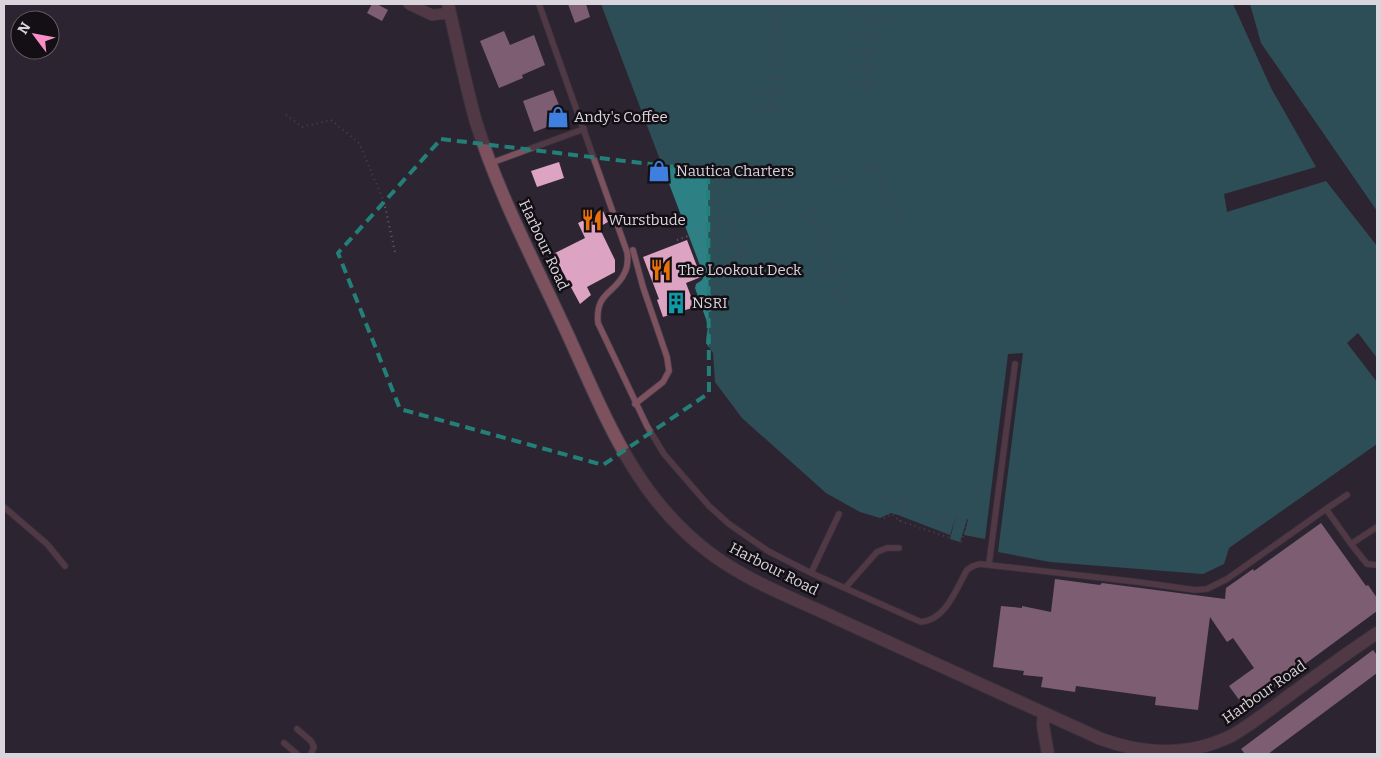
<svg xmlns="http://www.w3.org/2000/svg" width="1381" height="758" viewBox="0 0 1381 758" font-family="Bitter,serif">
<rect width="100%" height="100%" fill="#2d2532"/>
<path fill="#2d8083" d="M601,4H1233L1271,88L1316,167L1224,194L1227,212L1326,181L1377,246V358L1358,333L1347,343L1377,382V444L1229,548L1224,564L1203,574L1050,562L998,552L1023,353L1008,354L985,539L964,535L968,520L967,519L960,542L950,539L956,516L950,535L898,515L891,513L880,518L860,512L826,493L742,418L715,382L713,353L706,343L708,325L695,288L696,284L702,280L704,276Z
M1250,4H1377V211L1261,43Z"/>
<path fill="#dda3c2" d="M372,4H377L388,10L382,21L367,13Z
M568,4H586L590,17L575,23Z
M504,31L510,45L534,35L545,65L522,75L523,78L499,88L480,41Z
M553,90L565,120L534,132L523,101Z
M559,162L564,178L537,187L531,171Z
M603,211L608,222L599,227L615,260V272L587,287L591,295L580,304L553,254L585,238L578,223Z
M687,240L701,277L686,283L695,307L663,317L657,300L659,299L643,257Z
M1321,523L1366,586L1368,585L1377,598V611L1245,708L1229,686L1254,668L1233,638L1227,642L1210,617L1198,710L1155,705L1156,697L1076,686L1075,692L1041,687L1043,677L1023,675L1024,671L993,667L1001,606L1022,608V606L1051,612L1055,579L1100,585L1102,583L1225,599L1226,588L1253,569L1254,571Z
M1373,650L1377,655V673L1268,754H1245L1241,749Z"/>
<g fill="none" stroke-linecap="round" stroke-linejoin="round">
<g stroke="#49414d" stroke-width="7">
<path id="service" d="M539,4L627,252C628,259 628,266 625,272C616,294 595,291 598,323L647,426L664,454L709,506L729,524L768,551L811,573L921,622C946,620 956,589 967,570L973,566L980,564L1138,582L1195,590L1207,589L1227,579L1326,509L1351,544L1377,527
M491,163L584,129
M633,250L643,287L667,357L669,371L663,382L635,404
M4,507L47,544L65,566
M1326,509L1347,495
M1351,544L1367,564L1377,565
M989,564L1015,364
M811,573L839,514
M845,588L877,552L887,548H899
M297,729L311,741L314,747L311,754
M284,743L297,754"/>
</g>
<g stroke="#49414d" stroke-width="12">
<path id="minor" d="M409,4L432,15L450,13"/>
</g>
<g stroke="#49414d" stroke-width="14">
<path id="tertiary" d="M448,4C457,43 465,83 476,122C499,196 536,265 568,335C606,418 635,497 710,553C750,583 798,600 842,621C928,661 1015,699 1101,739C1145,755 1188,757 1231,736C1251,725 1269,710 1287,697C1317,675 1347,653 1377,633
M1044,713L1043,725L1048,754"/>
</g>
<path stroke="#69626d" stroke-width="2" stroke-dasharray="1 4" stroke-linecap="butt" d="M776,11L795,12
M848,15L891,18
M760,20L775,22
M775,23L794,25
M847,32L888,35
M774,37L793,39
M759,38L773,40
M845,49L887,51
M773,50L792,52
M757,56L772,57
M772,63L791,65
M844,66L887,68
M753,75L790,78
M843,82L884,85
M752,91L792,94
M866,91L871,4
M753,108L789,109
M286,115L302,127L331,120L359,143L384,202L395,252
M770,115L776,4
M878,166L900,224L885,230
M872,192L885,185
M804,194L845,309
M877,210L892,204
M796,218L825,207
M728,221L740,256
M803,237L835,225
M677,240L889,163
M721,245L750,234
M810,257L839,246
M726,261L755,250
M818,277L847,266
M823,295L853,284
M831,315L860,303
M866,473L864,490L905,506
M883,498L887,481
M903,505L907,488
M925,513L928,495
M884,518L892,514L900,521L950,538L957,516
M900,521L905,506L945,520L948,501
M961,542L968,520"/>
<use href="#service" stroke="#7d515e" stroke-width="5.5"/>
<use href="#minor" stroke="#7d515e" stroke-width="11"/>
<use href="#tertiary" stroke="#7d515e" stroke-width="12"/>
</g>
<path d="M0 0H1381V758H0ZM441,139L708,171L709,393L603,465L400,409L338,253Z" fill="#2d2532" fill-opacity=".55" fill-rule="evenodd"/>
<path fill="none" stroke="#238079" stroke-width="4" stroke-dasharray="10 6" stroke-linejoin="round" d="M441,139L708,171L709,393L603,465L400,409L338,253Z"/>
<defs>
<g id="shop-bare" transform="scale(1.725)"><path d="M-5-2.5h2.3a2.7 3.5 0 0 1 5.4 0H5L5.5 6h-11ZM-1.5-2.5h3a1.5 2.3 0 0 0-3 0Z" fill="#3f7fe0" stroke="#130f15" stroke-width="2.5" paint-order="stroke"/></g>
<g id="restaurant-bare" transform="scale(1.725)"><path d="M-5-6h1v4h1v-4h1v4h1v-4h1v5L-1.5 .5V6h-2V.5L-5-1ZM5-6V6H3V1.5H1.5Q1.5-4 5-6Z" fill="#e8710a" stroke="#130f15" stroke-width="2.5" paint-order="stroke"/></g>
<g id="building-bare" transform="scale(1.725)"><path d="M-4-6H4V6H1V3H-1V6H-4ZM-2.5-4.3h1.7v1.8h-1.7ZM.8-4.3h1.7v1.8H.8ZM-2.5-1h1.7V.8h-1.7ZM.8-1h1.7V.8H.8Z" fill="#0f9aa8" stroke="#130f15" stroke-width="2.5" paint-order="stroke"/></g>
</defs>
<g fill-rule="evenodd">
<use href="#shop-bare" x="558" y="117"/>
<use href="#shop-bare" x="659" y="171"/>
<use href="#restaurant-bare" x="592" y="220"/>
<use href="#restaurant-bare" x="661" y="270"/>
<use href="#building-bare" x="676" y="303"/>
</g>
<g text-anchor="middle" stroke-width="5" stroke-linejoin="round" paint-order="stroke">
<g font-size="15" fill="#dad5dd" stroke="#130f15" text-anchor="start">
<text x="574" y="122">Andy's Coffee</text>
<text x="676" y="176">Nautica Charters</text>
<text x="608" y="225">Wurstbude</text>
<text x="678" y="275">The Lookout Deck</text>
<text x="692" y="308">NSRI</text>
</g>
<g font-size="15" fill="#dad5dd" stroke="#130f15">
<text transform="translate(544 245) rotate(65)" y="5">Harbour Road</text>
<text transform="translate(774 569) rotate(27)" y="5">Harbour Road</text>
<text transform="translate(1264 692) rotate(-35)" y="5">Harbour Road</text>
</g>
</g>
<rect width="1381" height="758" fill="none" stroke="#dad5dd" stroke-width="10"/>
<g transform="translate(35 35) rotate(302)"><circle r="24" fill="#130f15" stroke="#635e65"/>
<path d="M0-4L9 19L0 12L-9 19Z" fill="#f98fc9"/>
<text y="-8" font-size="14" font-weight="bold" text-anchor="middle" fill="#dad5dd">N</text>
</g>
</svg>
